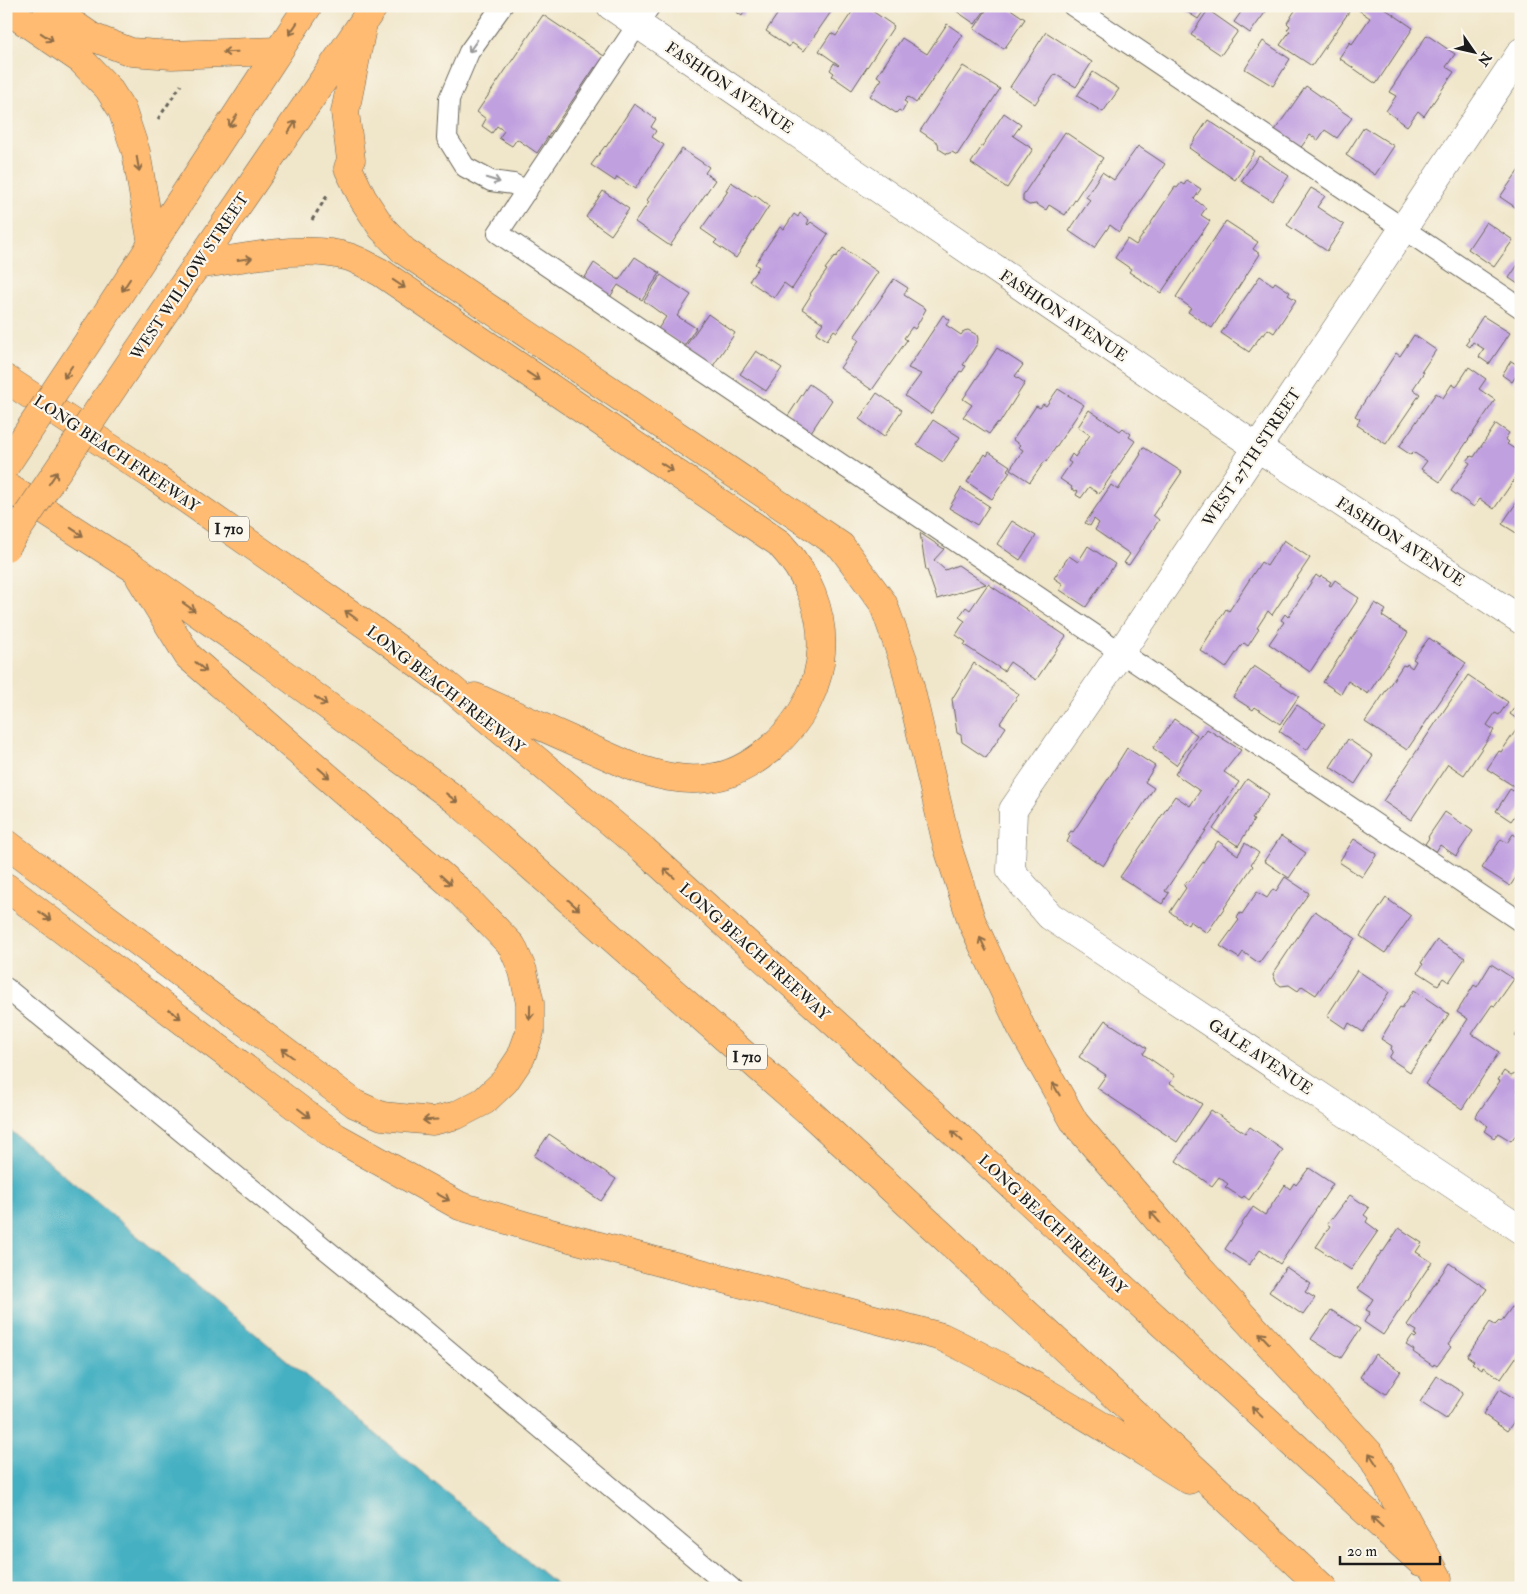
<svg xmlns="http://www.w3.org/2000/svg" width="1527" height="1594" viewBox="0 0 1527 1594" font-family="'IM FELL Double Pica',serif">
<rect width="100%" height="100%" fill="#fbf7ec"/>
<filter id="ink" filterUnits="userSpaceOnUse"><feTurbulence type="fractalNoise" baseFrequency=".02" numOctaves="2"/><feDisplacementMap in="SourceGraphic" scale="10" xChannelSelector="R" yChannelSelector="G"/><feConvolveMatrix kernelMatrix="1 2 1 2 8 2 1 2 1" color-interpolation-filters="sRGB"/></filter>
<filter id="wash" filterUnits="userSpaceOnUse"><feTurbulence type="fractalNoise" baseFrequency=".0096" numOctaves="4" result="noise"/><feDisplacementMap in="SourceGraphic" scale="20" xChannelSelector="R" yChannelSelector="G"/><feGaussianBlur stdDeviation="1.12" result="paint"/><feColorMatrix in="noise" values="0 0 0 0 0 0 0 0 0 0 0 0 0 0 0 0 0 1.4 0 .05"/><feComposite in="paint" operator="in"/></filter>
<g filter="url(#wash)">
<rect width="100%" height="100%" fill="#f0e6ca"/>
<path fill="#44b0c2" stroke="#30666f" d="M6,1127L561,1588H6Z"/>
<g id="blocks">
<path fill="#c1a0e0" d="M728,6H748L742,16Z
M783,6H835L804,51L792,43L789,47L766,31Z
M856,6H865L894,26L852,90L832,76L834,73L830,70L834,63L838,66L839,65L819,51L831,33L836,36Z
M949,6H988L975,24Z
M989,6H1006L1025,19L1004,49L974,29Z
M1178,6H1207L1198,19Z
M1240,6H1270L1250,33L1234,22L1244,8Z
M1298,6H1353L1312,66L1280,45L1290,31L1287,30L1290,26L1287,23Z
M1358,6H1381L1413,28L1376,84L1339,58L1350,42L1352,44L1370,18L1357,9Z
M1208,10L1238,31L1221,55L1191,35Z
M543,15L604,56L596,68L595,67L537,153L517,139L512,146L499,138L504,131L497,126L492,133L482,126L486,119L477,112Z
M947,24L963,35L916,103L908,97L904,101L907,103L902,112L899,110L896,113L870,96L882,79L877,76L902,38L927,54Z
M1046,32L1092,62L1076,87L1055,74L1035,104L1010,87Z
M1427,35L1455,54L1446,67L1454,72L1424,116L1418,111L1407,126L1386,111L1396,96L1389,92Z
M1263,41L1290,59L1273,86L1245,69Z
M963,66L1000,89L957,155L952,152L947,154L939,149L938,143L920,131Z
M1093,72L1119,89L1103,112L1077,96Z
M1306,86L1352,118L1337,138L1325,130L1318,140L1310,135L1299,150L1273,133Z
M634,104L656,119L651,127L656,131L652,137L664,145L635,189L617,177L615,181L591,165L605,146L606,147Z
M1004,113L1021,125L1013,136L1033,149L1007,188L971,163Z
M1208,120L1255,151L1235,180L1189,148Z
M1364,127L1394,146L1375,175L1346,155Z
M1065,132L1103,158L1065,215L1049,205L1046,210L1036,204L1029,205L1023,201V195Z
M1138,146L1165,164L1119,232L1110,225L1094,248L1069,231L1090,200L1086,197L1102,172L1114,180Z
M682,149L709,167L705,173L715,180L670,246L635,222L649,202L647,200Z
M1259,156L1289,176L1272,201L1241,181Z
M1521,167V211L1500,197Z
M1187,180L1201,189L1194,199L1206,208L1201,215L1210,221L1161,293L1129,272L1131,269L1115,258L1127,239L1136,245L1175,187L1177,188L1181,183L1184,185Z
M731,182L754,197L755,195L769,206L736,258L714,243L717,240L701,229L728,191L726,190Z
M1311,188L1325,196L1317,207L1344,225L1327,251L1287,225Z
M603,191L629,209L611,235L586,217Z
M800,213L809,220L807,224L808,225L811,222L828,234L792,289L784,283L774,298L749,281L759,267L755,264L780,227L784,229L794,214L798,217Z
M1226,221L1258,242L1253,249L1260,254L1212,328L1188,312L1191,308L1176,297Z
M1486,222L1513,240L1494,267L1468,249Z
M843,248L878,272L837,332L834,330L827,340L816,333L823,323L802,309L811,295L810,294L827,270L825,269L835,256L836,257Z
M635,257L660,273L642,300L618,285L610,297L584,279L594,263L619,280Z
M1521,260V286L1509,278Z
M661,275L691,295L677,316L696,328L684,346L658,329L666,317L644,301Z
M1260,276L1273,285L1275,282L1290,292L1288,295L1296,300L1274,333L1268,329L1264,335L1262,334L1249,352L1221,333Z
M894,279L908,288L904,295L926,309L915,329L912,327L904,338L907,340L872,390L840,368L859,340L854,337Z
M708,314L735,333L713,366L685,347Z
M943,315L950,320L946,325L961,335L964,331L968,330L977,335L978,339L977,344L963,365L966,366L962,372L960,371L931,414L905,396L921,374L908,368Z
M1483,316L1510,333L1489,364L1479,357L1484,349L1473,342L1470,347L1466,344L1469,340L1468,339Z
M1414,335L1436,350L1422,371L1424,372L1413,389L1420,394L1386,444L1357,425L1360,419L1355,416L1396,353L1400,356Z
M997,348L1023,365L1015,376L1025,383L999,424L997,423L989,434L963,417L972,405L963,399Z
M756,351L782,368L766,391L740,374Z
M1511,361L1521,367V386L1516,383L1519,378L1516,376L1512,382L1502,375Z
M1469,367L1486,379L1479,389L1495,400L1440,482L1421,469L1427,461L1413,452L1411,455L1399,447L1436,393L1443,398L1452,384L1456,387Z
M809,384L832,400L811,432L788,416Z
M1058,389L1084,405L1046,462L1045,461L1030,482L1010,469L1023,450L1018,447L1020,445L1013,440L1036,406L1040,408L1043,404L1046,406Z
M877,393L902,410L884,437L859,419Z
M1089,410L1120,431L1123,428L1131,434L1129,437L1135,441L1099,494L1089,487L1081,498L1076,495L1078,491L1077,490L1075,491L1071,489L1072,487L1060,479L1071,463L1068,461L1072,454L1075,457L1090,435L1078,427Z
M933,420L960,437L943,462L917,445Z
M1496,424L1509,433L1505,439L1509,442L1507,444L1521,453V470L1494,509L1480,499L1474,507L1451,491L1470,463L1467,461L1471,456L1474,457Z
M1143,447L1182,472L1153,515L1159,520L1129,565L1124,563L1130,554L1095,530L1099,523L1094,519L1090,526L1085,523L1111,485L1118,490L1141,454L1140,453Z
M989,452L1010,466L1007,470L1010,472L992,499L967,482L985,454L987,456Z
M961,488L989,506L977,525L949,508Z
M1521,496V536L1502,524Z
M1012,521L1036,536L1020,560L997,544Z
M920,533L944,549L934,560L945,570L958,565L986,584L937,599L927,570H926Z
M1284,540L1310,558L1272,615L1268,611L1257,628L1259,629L1248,646L1244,643L1240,647L1226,668L1200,650L1226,609L1229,611L1261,562L1267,566Z
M1088,546L1115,564L1086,607L1060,590L1063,584L1054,578L1069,556L1078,562Z
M1316,575L1320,578L1321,576L1331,582L1329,585L1331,586L1335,580L1342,585L1341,586L1359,598L1310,672L1269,644L1284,622L1281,620L1285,614L1288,617Z
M988,584L1066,636L1036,680L1010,662L1004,671L964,645L966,642L956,635L965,621L959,617L966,607L970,610Z
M1375,603L1386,610L1382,616L1408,633L1368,694L1348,681L1341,694L1323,682Z
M1429,638L1466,663L1407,750L1365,722L1403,665L1406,666L1407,664L1412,668L1416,661L1413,659Z
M974,663L1019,694L1000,723L1006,727L986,758L962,742L961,735L957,733L952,699Z
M1254,666L1299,696L1280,724L1255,707L1253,710L1233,697Z
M1468,675L1508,702L1499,715L1495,713L1487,725L1494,730L1464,775L1448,764L1411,820L1383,801Z
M1519,701L1521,702V722L1510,714Z
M1297,705L1325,724L1307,750L1279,731Z
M1174,719L1197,735L1176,765L1153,748Z
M1521,723V807L1511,821L1496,811L1510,789L1513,791L1515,787L1487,769L1499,751L1501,752Z
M1207,729L1241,750L1224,772L1239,782L1165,891L1169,893L1162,904L1120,877L1175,796L1190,806L1200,791L1175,774L1201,735L1202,736Z
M1348,739L1373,756L1355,784L1330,767Z
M1127,748L1155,766L1145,782L1154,788L1103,866L1067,842L1070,836L1068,835L1071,831L1073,832L1118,764H1117Z
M1247,779L1269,794L1252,819L1254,820L1238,846L1213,829Z
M1445,812L1473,831L1456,856L1440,845L1436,852L1425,844L1429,838L1428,837Z
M1513,834L1521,839V870L1510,886L1482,868L1501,839L1507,843Z
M1281,836L1306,853L1289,878L1264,861Z
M1354,839L1377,854L1362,877L1339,862Z
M1218,841L1238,855L1245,843L1259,853L1251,864L1253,866L1207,933L1190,921L1188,925L1170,912L1186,888L1184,886L1187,881L1189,882Z
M1285,877L1309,893L1259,963L1243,952L1239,958L1220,946L1239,920L1237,918L1240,913L1242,914L1257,892L1267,898L1273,889L1276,891Z
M1386,898L1411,916L1385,953L1360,936Z
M1315,911L1355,938L1316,995L1302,986L1298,991L1289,985L1281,986L1276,982L1273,974Z
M1437,940L1465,958L1449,982L1443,978L1438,985L1418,972L1423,964L1421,963Z
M1491,964L1514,979L1495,1006L1492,1005L1472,1034L1499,1052L1462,1109L1425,1084L1468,1019L1457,1012L1474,985L1477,987Z
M1357,970L1389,992L1363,1032L1349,1023L1346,1029L1327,1016Z
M1414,990L1449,1014L1410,1072L1389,1058L1393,1051L1391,1049L1392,1046L1381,1039L1400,1007L1402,1008Z
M1105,1020L1147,1048L1143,1054L1175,1076L1170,1083L1202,1104L1177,1142L1097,1088L1106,1075L1079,1057Z
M1521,1027V1040L1515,1036Z
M1504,1071L1511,1076L1515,1074L1521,1079V1084L1517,1090L1521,1093V1128L1511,1141L1498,1133L1494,1138L1484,1131L1488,1126L1475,1117L1500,1081L1498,1080Z
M1211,1110L1245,1133L1250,1127L1283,1150L1249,1200L1244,1196L1242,1198L1225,1187L1228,1184L1219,1177L1212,1186L1176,1161Z
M549,1134L616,1179L601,1201L534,1156Z
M1309,1168L1333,1184L1280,1264L1260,1250L1249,1265L1225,1249L1253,1207L1265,1215L1285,1185L1290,1189L1294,1183L1296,1185Z
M1350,1195L1369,1208L1364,1215L1368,1218L1366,1222L1378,1231L1351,1270L1316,1247L1330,1226L1327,1224L1332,1217L1333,1218Z
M1399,1228L1422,1243L1416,1252L1432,1262L1383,1335L1364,1322L1370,1312L1366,1310L1373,1299L1358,1289L1377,1258L1382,1251L1383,1252Z
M1449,1263L1487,1289L1448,1345L1451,1347L1437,1366L1434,1364L1433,1366L1413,1352L1414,1350L1406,1345L1412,1336L1415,1338L1417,1336L1415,1335L1417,1331L1407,1325Z
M1286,1267L1311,1284L1305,1292L1315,1298L1303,1315L1269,1292Z
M1514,1304L1521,1309V1350L1501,1379L1483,1367L1482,1370L1472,1363L1474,1361L1467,1356L1490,1322L1495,1325L1499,1321L1501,1322Z
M1331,1310L1360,1329L1341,1358L1311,1339Z
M1375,1354L1401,1371L1386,1394L1360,1377Z
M1437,1376L1463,1393L1446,1419L1420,1402Z
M1500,1389L1521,1403V1412L1507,1431L1483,1414Z"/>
</g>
</g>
<g filter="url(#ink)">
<use href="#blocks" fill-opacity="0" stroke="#666359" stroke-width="1"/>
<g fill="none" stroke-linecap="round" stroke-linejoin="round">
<g stroke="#666359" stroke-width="22">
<path id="service" d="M502,6L469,52L449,99L447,138L465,167L491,181L513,184L527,191
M650,6L498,233L1521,922
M1073,6L1521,308
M6,988L411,1319L731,1588"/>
</g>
<g stroke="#666359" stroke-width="29">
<path id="minor" d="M611,6L1258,448L1521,620
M1521,52L1121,652L1013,810L1011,871L1050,916L1521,1230"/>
</g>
<g stroke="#666359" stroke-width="29">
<path id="primary" d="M95,331L308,6
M134,357L374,6"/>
</g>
<g stroke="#666359" stroke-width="29">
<path id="motorway" d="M47,6L92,37L131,52L172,55L278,51
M6,9L81,60L108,88L122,110L136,152L152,244
M363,23L345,112L351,160L348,168L363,199L382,228L404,251L841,546L883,603L905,665L947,845L972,922L1021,1027L1075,1123L1200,1269L1371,1455L1438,1578
M196,265C242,259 304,243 349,257C359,260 370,267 380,272L779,543C838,606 836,692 770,749C753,763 731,776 709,778C682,782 656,775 630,766L475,697
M6,379L156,478L369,627L447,685L644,850L859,1045L1421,1562
M6,486L135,569L272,665L456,800L808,1111L1323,1588
M6,843L355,1104L382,1116L433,1121L457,1115L484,1101L505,1081L521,1057L530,1032V1003L523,971L512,946L459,891L188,656L140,578
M6,887L336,1137L460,1206L547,1232L942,1337C1028,1378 1108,1430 1189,1480"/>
</g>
<path stroke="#666359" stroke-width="3" stroke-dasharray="4 4" stroke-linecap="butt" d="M158,119L181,85
M312,220L327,196"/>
<use href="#service" stroke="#fff" stroke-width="20"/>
<use href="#minor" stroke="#fff" stroke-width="28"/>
<use href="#primary" stroke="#ffbb71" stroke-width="28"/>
<use href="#motorway" stroke="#ffbb71" stroke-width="28"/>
<g stroke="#666359" stroke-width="29" stroke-linecap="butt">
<path id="primary-bridge" d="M6,465L95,331
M6,547L134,357"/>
</g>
<use href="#primary-bridge" stroke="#ffbb71" stroke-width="28"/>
</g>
<defs><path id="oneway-shaft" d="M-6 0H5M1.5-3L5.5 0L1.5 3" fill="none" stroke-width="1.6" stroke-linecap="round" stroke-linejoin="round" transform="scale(1.25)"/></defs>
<g stroke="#8e6c46">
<use href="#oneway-shaft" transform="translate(293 29) rotate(124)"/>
<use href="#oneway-shaft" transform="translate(47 37) rotate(34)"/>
<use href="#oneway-shaft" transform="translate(230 52) rotate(178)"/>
<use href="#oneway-shaft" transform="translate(233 121) rotate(123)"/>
<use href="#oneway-shaft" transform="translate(292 127) rotate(-56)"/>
<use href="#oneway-shaft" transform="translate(138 164) rotate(80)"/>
<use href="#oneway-shaft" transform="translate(245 259) rotate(-8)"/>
<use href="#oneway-shaft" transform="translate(399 284) rotate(34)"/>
<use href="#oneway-shaft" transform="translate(126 285) rotate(123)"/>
<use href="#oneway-shaft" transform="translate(68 372) rotate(124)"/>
<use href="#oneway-shaft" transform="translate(533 376) rotate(34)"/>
<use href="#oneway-shaft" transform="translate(667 467) rotate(34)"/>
<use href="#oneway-shaft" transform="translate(53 478) rotate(-56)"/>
<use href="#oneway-shaft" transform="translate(77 532) rotate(33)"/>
<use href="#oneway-shaft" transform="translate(189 607) rotate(35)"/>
<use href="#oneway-shaft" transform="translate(351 615) rotate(-145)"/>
<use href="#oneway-shaft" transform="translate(201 667) rotate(41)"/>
<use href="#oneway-shaft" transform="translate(321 701) rotate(36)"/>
<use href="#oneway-shaft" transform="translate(324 773) rotate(41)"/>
<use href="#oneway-shaft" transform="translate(452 798) rotate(38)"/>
<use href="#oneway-shaft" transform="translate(669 873) rotate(-138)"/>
<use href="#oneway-shaft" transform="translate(446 880) rotate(42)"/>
<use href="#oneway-shaft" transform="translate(574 905) rotate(42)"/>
<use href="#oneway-shaft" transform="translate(45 916) rotate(37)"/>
<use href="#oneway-shaft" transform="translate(983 944) rotate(-115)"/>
<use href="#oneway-shaft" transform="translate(530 1012) rotate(91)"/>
<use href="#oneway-shaft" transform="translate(175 1014) rotate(37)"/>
<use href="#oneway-shaft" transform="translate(287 1053) rotate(-143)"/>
<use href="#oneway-shaft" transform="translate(1056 1089) rotate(-120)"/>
<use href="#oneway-shaft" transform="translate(304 1113) rotate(37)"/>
<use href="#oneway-shaft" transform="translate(430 1120) rotate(177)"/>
<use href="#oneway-shaft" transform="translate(957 1136) rotate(-137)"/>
<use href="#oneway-shaft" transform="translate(443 1197) rotate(29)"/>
<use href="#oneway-shaft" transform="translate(1155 1217) rotate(-131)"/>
<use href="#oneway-shaft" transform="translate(1264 1338) rotate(-133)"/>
<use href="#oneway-shaft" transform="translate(1257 1412) rotate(-137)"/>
<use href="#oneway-shaft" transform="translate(1373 1459) rotate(-123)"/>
<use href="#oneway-shaft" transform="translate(1377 1522) rotate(-137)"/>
</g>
<g stroke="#999">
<use href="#oneway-shaft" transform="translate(473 46) rotate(125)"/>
<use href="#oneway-shaft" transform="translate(493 180) rotate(17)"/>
</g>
</g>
<g text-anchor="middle" stroke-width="4.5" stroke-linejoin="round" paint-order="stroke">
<g fill="#fbf7ec" stroke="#5f5e5a" stroke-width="1">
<rect x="209" y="516.5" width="40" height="25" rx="4"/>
<rect x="727" y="1044.5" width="40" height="25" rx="4"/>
</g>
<g font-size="15" font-weight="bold" fill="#1c1c1c">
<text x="229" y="534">I 710</text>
<text x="747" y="1062">I 710</text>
</g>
<g font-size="16" fill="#1c1c1c" stroke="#fbf7ec">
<text transform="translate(730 87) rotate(34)" y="6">FASHION AVENUE</text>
<text transform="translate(189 276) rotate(-56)" y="6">WEST WILLOW STREET</text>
<text transform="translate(1064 315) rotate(34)" y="6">FASHION AVENUE</text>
<text transform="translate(117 453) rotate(34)" y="6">LONG BEACH FREEWAY</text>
<text transform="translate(1251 457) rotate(-56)" y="6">WEST 27TH STREET</text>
<text transform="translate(1401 541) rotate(33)" y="6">FASHION AVENUE</text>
<text transform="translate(446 689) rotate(38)" y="6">LONG BEACH FREEWAY</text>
<text transform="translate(755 951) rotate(42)" y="6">LONG BEACH FREEWAY</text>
<text transform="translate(1261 1056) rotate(34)" y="6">GALE AVENUE</text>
<text transform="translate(1053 1224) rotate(43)" y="6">LONG BEACH FREEWAY</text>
</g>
</g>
<rect width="1527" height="1594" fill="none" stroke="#fbf7ec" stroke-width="25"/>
<g transform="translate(1474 52) rotate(124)" stroke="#fbf7ec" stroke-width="4" paint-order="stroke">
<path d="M0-4L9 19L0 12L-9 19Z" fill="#1c1c1c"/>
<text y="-8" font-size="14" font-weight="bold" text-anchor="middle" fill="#1c1c1c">N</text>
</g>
<path d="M1340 1556v8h100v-8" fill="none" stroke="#1c1c1c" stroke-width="2.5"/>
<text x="1347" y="1556" font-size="15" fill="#1c1c1c" stroke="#fbf7ec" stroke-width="4" paint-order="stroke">20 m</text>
</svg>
